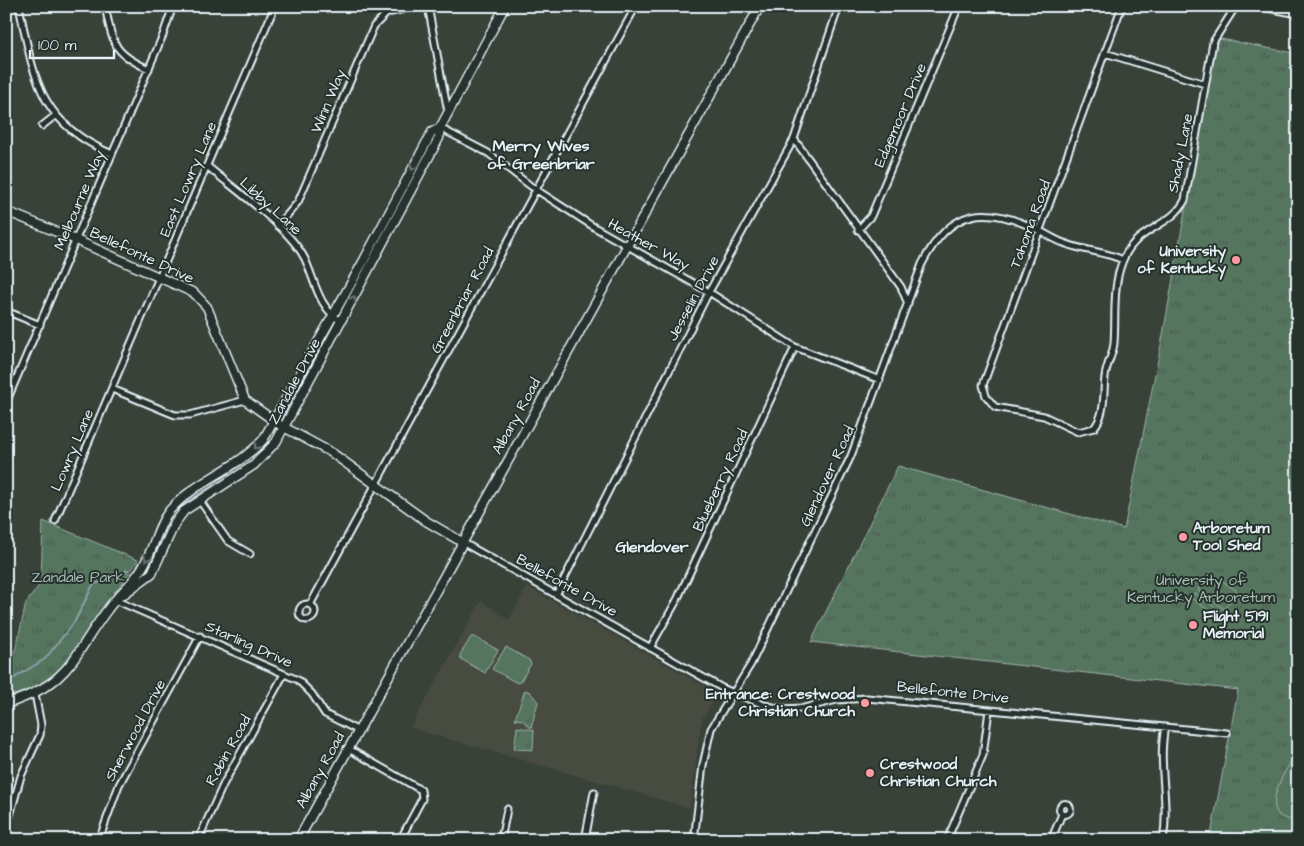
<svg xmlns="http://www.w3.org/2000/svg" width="1304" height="846" viewBox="0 0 1304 846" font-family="'Architects Daughter',sans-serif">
<defs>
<pattern id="park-tufts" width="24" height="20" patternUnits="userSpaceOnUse" patternTransform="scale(1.25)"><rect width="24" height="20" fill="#55755e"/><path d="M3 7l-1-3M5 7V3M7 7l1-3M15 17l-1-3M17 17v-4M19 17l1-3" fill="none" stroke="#4d5c53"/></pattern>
</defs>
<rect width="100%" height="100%" fill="#394238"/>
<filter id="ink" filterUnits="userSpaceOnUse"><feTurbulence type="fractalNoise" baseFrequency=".02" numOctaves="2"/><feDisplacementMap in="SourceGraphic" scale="10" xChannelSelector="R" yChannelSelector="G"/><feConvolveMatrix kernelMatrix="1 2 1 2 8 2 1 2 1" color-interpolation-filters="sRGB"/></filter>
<g filter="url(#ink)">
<path fill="#464c3f" d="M527,587L719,694L703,717L700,729L690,808L410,728L481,601L509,620Z"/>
<path fill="url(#park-tufts)" stroke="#9eb3ab" d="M1216,38L1298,54V840H1210L1238,690L811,642L898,466L1124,529L1162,340Z
M43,521L138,560L62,669L36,687L6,698V664L16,648L26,603L41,583Z
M525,690L530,692L538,702L531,728L522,720L515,719Z
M517,727L534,730L533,750L514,749Z"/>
<path fill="#55755e" stroke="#9eb3ab" d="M1211,573L1237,591L1224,609L1198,590Z
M1195,593L1221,612L1218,617L1191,598Z
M471,637H475L498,650L485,673L461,659L460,655Z
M506,647L529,660L531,664L520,682L517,683L492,669Z
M1298,753V820C1292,820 1283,819 1279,815C1265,801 1288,764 1298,753Z"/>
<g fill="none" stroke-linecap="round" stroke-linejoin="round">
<path stroke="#8ca1a9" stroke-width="2" d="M404,192L435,135
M281,420L318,350
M153,559L173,512L248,460L262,448L276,429
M6,683L45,659L75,621L93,585L128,570"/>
<g stroke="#e8f1f8" stroke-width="9">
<path id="street" d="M19,6C34,77 38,123 112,154
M105,6C113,43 112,53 149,69
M428,6L448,112
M1122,6L983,385L986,396L995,407L1044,416L1078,432L1094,428C1106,413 1103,395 1105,377C1106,365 1113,355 1114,343C1116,316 1112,286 1123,260C1137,226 1171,228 1185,200L1213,42L1236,6
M1257,6L1298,14
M1105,53L1205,84
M42,126L56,115
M440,128L488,153L532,187L594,227L709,292L795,347L880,380
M794,139L901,287L908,304
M207,166C235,190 289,227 305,259C315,281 319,309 341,321
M278,226L298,202L374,26L387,13L417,6
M858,230L871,216L959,6
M6,311L40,325
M112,389L175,415H190L245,400
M6,403L163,35L173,6
M200,501L228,541L250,554
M55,521L275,6
M462,542L722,688L764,705L781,709L804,708L837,700L867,698L1227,733
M556,595L709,292L794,139L839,6
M115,600L298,680L312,694L325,714L357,730
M299 612a8 8 0 1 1 16 0a8 8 0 1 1-16 0Z
M310,605L636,6
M650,648L677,600L795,347
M347,748L421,790L422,799L400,840
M1059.5 809a5.5 5.5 0 1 1 11 0a5.5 5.5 0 1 1-11 0Z
M6,830L21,776L40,735L41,725L35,694
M99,840L119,785L200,636
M198,840L224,783L284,674
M501,840L507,809
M585,840L594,792
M694,840L703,765L711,729L751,664L851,456L922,264C951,207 986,204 1040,231C1048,235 1055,240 1064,243C1083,251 1104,251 1123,260
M947,840L983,755L989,710
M1051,840L1062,814
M1163,840C1170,802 1157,765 1165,727"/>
</g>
<g stroke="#e8f1f8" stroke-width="11">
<path id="secondary" d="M6,211L76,240L194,293L207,307L245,400L280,425L332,453L426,521L462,542
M124,594L152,573L175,523L184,511L254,465L276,442L439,138L440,128L505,6
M6,704C73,682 70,659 108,609C118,595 133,583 142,568C154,550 156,527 170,510C195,481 237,469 263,440L363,262L432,132L440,128
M298,840L760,6"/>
</g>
<use href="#street" stroke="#26332d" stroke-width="5"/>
<use href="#secondary" stroke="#26332d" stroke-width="8"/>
</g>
<defs><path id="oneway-chevron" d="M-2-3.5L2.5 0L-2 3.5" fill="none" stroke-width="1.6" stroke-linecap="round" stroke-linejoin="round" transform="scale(1.25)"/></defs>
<g stroke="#6a7674">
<use href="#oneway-chevron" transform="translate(413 167) rotate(118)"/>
<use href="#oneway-chevron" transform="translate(353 299) rotate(-62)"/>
<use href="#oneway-chevron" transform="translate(257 446) rotate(134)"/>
<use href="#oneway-chevron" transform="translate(147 558) rotate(114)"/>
</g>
</g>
<g fill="#ff9aa2" stroke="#26332d" stroke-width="2">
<circle cx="1236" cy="260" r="5"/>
<circle cx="1183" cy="537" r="5"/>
<circle cx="1193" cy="625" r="5"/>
<circle cx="865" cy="703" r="5"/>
<circle cx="870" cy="773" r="5"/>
</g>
<g text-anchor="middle" stroke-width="4" stroke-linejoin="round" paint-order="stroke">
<g font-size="15" fill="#e8f1f8" stroke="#26332d">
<text transform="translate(328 101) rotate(-67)" y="5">Winn Way</text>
<text transform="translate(900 115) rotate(-67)" y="5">Edgemoor Drive</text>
<text transform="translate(1180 153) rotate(-79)" y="5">Shady Lane</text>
<text transform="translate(188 179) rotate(-67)" y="5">East Lowry Lane</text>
<text transform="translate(79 200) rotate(-67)" y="5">Melbourne Way</text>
<text transform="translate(271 206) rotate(42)" y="5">Libby Lane</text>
<text transform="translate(1030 224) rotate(-70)" y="5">Tahoma Road</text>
<text transform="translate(649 244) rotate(29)" y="5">Heather Way</text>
<text transform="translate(142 255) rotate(25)" y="5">Bellefonte Drive</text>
<text transform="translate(693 298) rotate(-62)" y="5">Jesselin Drive</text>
<text transform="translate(462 300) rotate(-62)" y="5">Greenbriar Road</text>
<text transform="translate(294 381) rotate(-62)" y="5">Zandale Drive</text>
<text transform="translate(516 416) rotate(-61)" y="5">Albany Road</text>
<text transform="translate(72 450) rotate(-67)" y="5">Lowry Lane</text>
<text transform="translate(827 476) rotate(-65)" y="5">Glendover Road</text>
<text transform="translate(720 480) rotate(-65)" y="5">Blueberry Road</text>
<text transform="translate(567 585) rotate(29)" y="5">Bellefonte Drive</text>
<text transform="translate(249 644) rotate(24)" y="5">Starling Drive</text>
<text transform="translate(953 692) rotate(6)" y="5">Bellefonte Drive</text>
<text transform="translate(135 730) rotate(-62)" y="5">Sherwood Drive</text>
<text transform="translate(228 750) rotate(-61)" y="5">Robin Road</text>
<text transform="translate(320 770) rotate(-61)" y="5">Albany Road</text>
</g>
<g font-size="15" font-weight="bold" fill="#e8f1f8" stroke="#26332d" text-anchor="start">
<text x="1226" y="256" text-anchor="end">University<tspan x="1226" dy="17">of Kentucky</tspan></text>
<text x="1193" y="533">Arboretum<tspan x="1193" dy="17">Tool Shed</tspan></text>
<text x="1203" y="621">Flight 5191<tspan x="1203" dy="17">Memorial</tspan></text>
<text x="855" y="699" text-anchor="end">Entrance: Crestwood<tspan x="855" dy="17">Christian Church</tspan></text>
<text x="880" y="769">Crestwood<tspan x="880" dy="17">Christian Church</tspan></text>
</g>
<g font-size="15" fill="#adbfba" stroke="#26332d">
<text x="78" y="582">Zandale Park</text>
<text x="1201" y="585">University of<tspan x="1201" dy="17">Kentucky Arboretum</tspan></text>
</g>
<g font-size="16" font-weight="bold" fill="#e8f1f8" stroke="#26332d">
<text x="541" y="151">Merry Wives<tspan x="541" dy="18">of Greenbriar</tspan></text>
<text x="652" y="552">Glendover</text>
</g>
</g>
<rect width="1304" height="846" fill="none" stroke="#26332d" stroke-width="25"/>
<rect x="12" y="12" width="1279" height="821" fill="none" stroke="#e8f1f8" stroke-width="2" filter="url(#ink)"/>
<path d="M30 50v8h84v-8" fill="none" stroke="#e8f1f8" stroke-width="2.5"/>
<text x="38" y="50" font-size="15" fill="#e8f1f8" stroke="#26332d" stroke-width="4" paint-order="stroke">100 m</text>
</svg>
